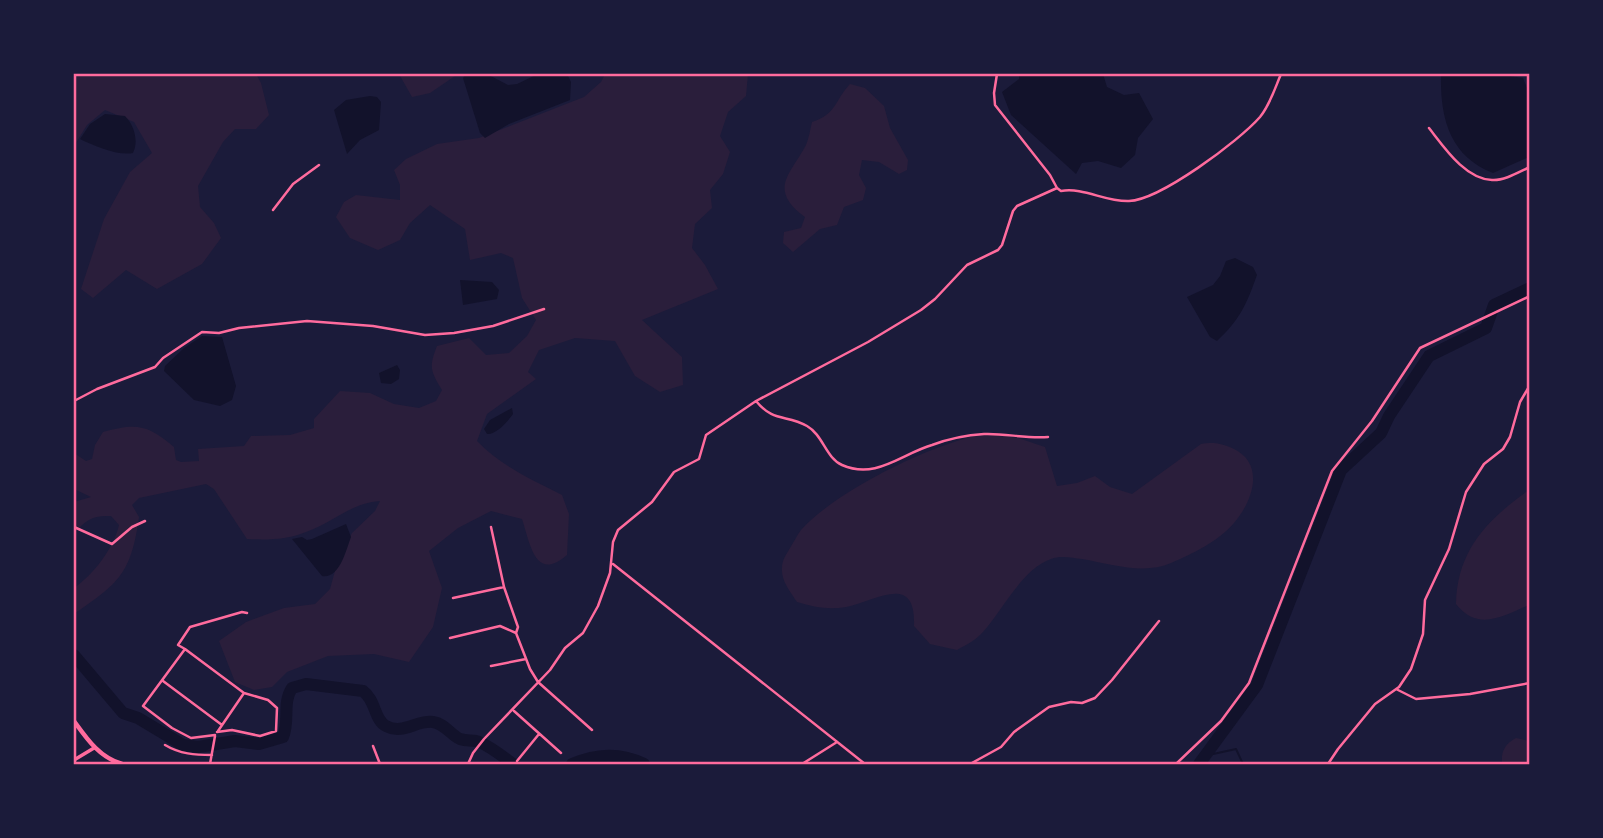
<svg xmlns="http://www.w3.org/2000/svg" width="1603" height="838" viewBox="0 0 1603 838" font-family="'Libre Baskerville',serif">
<rect width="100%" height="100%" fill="#1b1b3a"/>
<path fill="#2a1e3b" d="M74,74H256L261,83L269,115L256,129H235L223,142L198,186L200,207L214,223L221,238L202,264L157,289L126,270L93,298L81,289L104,219L130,172L152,153L134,122L105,110L87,125L74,146Z
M399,74H458L430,93L412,97Z
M605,74H748L746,96L728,112L720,136L730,152L723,174L710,190L712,208L695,224L692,248L705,265L718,289L642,320L682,357L683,385L660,392L635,376L615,341L575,338L539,350L528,372L536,379L487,414L477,441C501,466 532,480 562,495L569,514L567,555C535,583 530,543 522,519L491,511L458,528L429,551L442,588L433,627L409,662L374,654L328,656L287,672L272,687L254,690L235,682L219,641L246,622L284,608L315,604L330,589L338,560L352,533L375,511L380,501C351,503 332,523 306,532C286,540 267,540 247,539L214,489L206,484L139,498L132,505L139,517C131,574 119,583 74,614V588C93,575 114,548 119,525L111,516C93,515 85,520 74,534V502L91,497L74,489V453L86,461L92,459L95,445L103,432C136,423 147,424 174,447L176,460L181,462L199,461L198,449L244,446L251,436L290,435L314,428V419L340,391L370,393L394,404L419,408L436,401L442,390C430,371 429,366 437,346L469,338L486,355L509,353L527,336L536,320L522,298L513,258L501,253L470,260L465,229L430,205L410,223L400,240L378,250L350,238L336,217L344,202L356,195L400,200V185L394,170L406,159L437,144L479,138L584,97L601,82Z
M850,84L865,88L884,106L890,128L908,160L907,170L899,174L879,162L862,160L859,175L866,188L863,200L844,207L837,225L820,229L793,252L783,243L784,232L801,228L805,217C767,189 791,174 806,145C809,138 810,130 812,122C837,114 834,101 850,84Z
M987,433L1018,438L1045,447L1057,486L1077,483L1095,476L1110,487L1132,494L1201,444C1213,442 1220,443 1232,448C1266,463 1253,501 1234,523C1219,541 1192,554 1171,563C1144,575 1111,564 1082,559C1073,558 1061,555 1051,559C1023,568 1002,611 983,632C976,640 966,645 957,650L930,644L914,626C916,572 877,601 846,607C828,610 814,607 797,602C790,591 781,581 782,568C782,560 786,555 790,548C794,542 797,535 801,530C838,489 934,443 987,433Z
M1529,490V605C1503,616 1478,632 1456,604C1457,550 1488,519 1529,490Z
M1516,738L1529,741V764H1502C1501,751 1505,744 1516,738Z"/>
<path fill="#12122b" d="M466,74H487L508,85L517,84L538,74H567L571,82L570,100L509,124L485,138L480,133L463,78Z
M1019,74H1103L1107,87L1124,95L1139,93L1153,119L1138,138L1135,155L1121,168L1098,161L1082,163L1076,174L1011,115L1002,92L1019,79Z
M1441,74H1498L1523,78L1529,93V157L1493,173C1449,156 1440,117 1441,74Z
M370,96L377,97L381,102L379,130L360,140L347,154L334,110L346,100Z
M105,114L125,116C134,125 139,141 133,153C118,156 94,146 80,139L90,124Z
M1235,258L1253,267L1257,275C1247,303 1240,320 1217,341L1210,337L1187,297L1213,285L1220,276L1226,261Z
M460,280L492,282L499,290L497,299L463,305Z
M202,336L222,337L236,386L232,400L220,406L194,400L164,371L165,366L184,348Z
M397,365L400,370L399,379L391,384L381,383L379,373Z
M512,408L513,414C508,421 496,435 487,434L484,429L490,420Z
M346,524L351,537C346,550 340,579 322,576L292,539L302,537L307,540L312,539Z"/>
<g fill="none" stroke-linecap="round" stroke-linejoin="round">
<path stroke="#12122b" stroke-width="2" d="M1204,756L1236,749L1243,764"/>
<path stroke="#12122b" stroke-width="12" d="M74,655L123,713L138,718L183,745L198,747L235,741L259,744L283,737C290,721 282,703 292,688L306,684L363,691C376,700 374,720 386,726C403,735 416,720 433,722C445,724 450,734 460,739C466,741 471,740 476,741C488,744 503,757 513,764
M572,764C597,754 619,752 644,764
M1199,764L1257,685L1341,470L1381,433L1389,416L1429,356L1486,328L1494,305L1530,288"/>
<path stroke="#ff6b9d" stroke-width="2.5" d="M997,74L994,93L995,105L1050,175L1057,188
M1429,128C1444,147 1465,179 1492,180C1504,181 1519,172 1530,167
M273,210L293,184L319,165
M74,401L97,389L155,367L163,358L202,332L219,333L239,328L307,321L373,326L425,335L454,333L493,326L544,309
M756,401C774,423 786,414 807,426C823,435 826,458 842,465C876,480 901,454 932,445C948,439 967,435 984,434C1005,433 1026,439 1048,437
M74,527L112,544L132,527L145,521
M491,527L504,587
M613,564L865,764
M453,598L504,587L518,627L516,633
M450,638L500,626L516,633L530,669L538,682L592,730
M185,649L178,645L190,627L242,612L247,613
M491,666L526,659
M163,681L222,725
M1396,689L1416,699L1470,694L1530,683
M514,711L561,753
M218,731L244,693
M215,735L191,738L172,728L143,706L185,649L244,693L268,700L277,708L276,731L260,736L232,730L217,732
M165,745C180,754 195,755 212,755
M373,746L380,764
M517,761L539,734
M210,764L215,736
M468,764L473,753L484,739L550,670L565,648L583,633L598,606L610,573L613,542L618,530L652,502L674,472L699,459L706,435L756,401L868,342L921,310L935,299L967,265L998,250L1002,245L1013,211L1017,206L1057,188L1061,191C1084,187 1105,202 1129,201C1160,200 1239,141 1260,117C1270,105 1275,88 1281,74
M802,764L837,742
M970,764L1001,747L1014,732L1049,707L1071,702L1082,703L1095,698L1112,680L1159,621
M1176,764L1221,721L1249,683L1332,471L1372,421L1420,348L1530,296
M1328,764L1338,749L1375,704L1399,687L1411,669L1423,634L1425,600L1449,549L1466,492L1484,464L1503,449L1510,437L1520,402L1530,385"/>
<path stroke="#ff6b9d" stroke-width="3.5" d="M74,760L94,748"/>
<path stroke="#ff6b9d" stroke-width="4.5" d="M74,721C87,739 99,757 122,764"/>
</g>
<rect width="1603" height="838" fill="none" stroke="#1b1b3a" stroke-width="150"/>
<rect x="75" y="75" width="1453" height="688" fill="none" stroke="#ff6b9d" stroke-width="2.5"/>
</svg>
